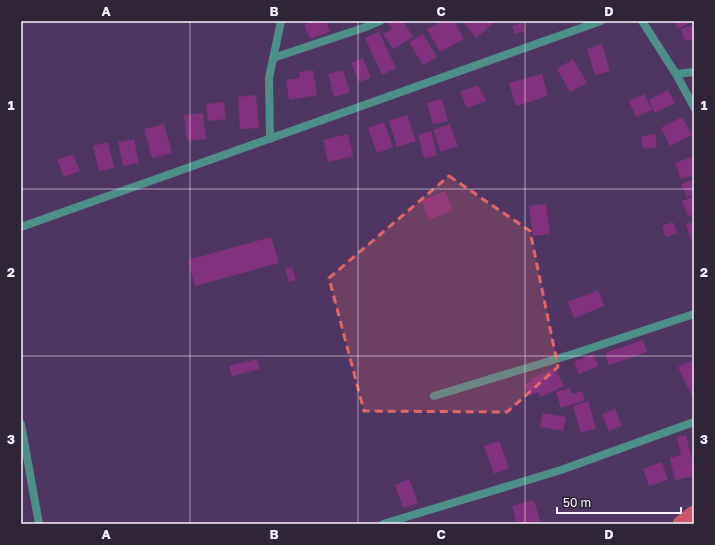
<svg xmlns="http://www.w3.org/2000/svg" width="715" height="545" viewBox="0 0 715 545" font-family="'Golos Text',sans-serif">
<rect width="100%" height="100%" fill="#4f3662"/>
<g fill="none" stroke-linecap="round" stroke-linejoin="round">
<path stroke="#c9566e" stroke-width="17" d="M681,524L694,514"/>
</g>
<path fill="#82317e" d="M313,21H326L330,31L310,39L304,25Z
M387,21H403L413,37L393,49L383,34L392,29Z
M442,21H454L464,39L440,52L427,29Z
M463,21H492L494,23L476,38Z
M674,21H692L678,29Z
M522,23L525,31L515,34L512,26Z
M694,25V39L685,41L681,29Z
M379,32L396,68L382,75L365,38Z
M423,34L437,57L423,65L409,42Z
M602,44L610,71L595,75L587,49Z
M363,58L371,78L359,82L351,63Z
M573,59L587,83L570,92L557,69Z
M313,70L317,95L289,100L286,80L300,78L299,72Z
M343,70L350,92L334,97L328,74Z
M542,74L548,96L516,106L509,83Z
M478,85L486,101L467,108L460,92Z
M668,90L675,103L655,113L649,100Z
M644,94L652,110L636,117L629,101Z
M256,95L259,128L240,129L238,97Z
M442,99L448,121L433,124L427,103Z
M224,102L226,119L208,121L206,104Z
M203,113L206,139L187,141L184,115Z
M407,115L416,141L397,147L389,121Z
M682,117L692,135L670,146L661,128Z
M384,122L393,147L377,153L368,128Z
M164,124L172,153L152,158L144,129Z
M450,124L458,146L441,152L433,130Z
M431,131L437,155L424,158L418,135Z
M348,134L353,156L328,162L323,140Z
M655,134L657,147L643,149L641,137Z
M134,139L139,163L123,166L118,142Z
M108,142L114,168L99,171L93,146Z
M73,154L80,171L64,177L57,160Z
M694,156V175L681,179L675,163Z
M694,179V194L687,197L681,184Z
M445,191L453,210L429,220L422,201Z
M694,196V214L688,216L682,201Z
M546,204L550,234L533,236L529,206Z
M673,222L677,233L666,237L662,226Z
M694,222V239L691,240L686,224Z
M271,237L279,263L195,286L188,260Z
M292,267L296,280L289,282L285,269Z
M598,290L604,306L574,318L568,302Z
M643,340L647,352L609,365L605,353Z
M593,354L599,366L579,374L574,362Z
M257,359L260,369L232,376L229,366Z
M692,360L694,364V401L678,367Z
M555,368L564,386L541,397L538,392L530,396L524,385L532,381L531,379Z
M570,388L572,394L582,391L585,400L561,408L556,392Z
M588,401L596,428L581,433L573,406Z
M615,409L622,426L609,431L602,414Z
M543,413L566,417L563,431L540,427Z
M686,435L694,468V476L675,480L670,458L681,455L677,437Z
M499,441L509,468L494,474L484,446Z
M662,462L668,480L649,486L643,469Z
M409,479L418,503L403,508L395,485Z
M534,500L541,524H517L512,506Z"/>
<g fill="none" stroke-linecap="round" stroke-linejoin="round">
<path stroke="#4f8f8a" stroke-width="8" d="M642,21L676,74L694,107
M273,58L363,28L380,21
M676,74L694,72
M270,139L269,78L281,21
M21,227L601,21
M434,396L573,354L694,314
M21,424L39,524
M383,524L561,470L694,422"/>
</g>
<path fill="#e06568" fill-opacity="0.2" stroke="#e06568" stroke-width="3" stroke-dasharray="8 5" stroke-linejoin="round" d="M449,176L530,231L558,367L507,412L364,411L329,278Z"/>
<path fill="none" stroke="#f8f2fd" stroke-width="1" stroke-opacity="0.55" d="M190,21V524M358,21V524M525,21V524M21,189H694M21,356H694"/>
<rect width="715" height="545" fill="none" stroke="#2f2438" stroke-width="44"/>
<path d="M557 507v6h124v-6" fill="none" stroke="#f8f2fd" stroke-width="2"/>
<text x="563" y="507" font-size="12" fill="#f8f2fd" stroke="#2f2438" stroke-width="3" paint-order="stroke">50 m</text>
<rect x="22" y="22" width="671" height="501" fill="none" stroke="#f8f2fd" stroke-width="1.5"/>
<g font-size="13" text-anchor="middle" font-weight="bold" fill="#f8f2fd">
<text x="106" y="16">A</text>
<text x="274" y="16">B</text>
<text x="441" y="16">C</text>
<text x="609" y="16">D</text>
<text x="11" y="110">1</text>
<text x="704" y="110">1</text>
<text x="11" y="277">2</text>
<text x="704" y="277">2</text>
<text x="11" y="444">3</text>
<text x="704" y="444">3</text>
<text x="106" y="539">A</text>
<text x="274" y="539">B</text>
<text x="441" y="539">C</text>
<text x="609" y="539">D</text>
</g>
</svg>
